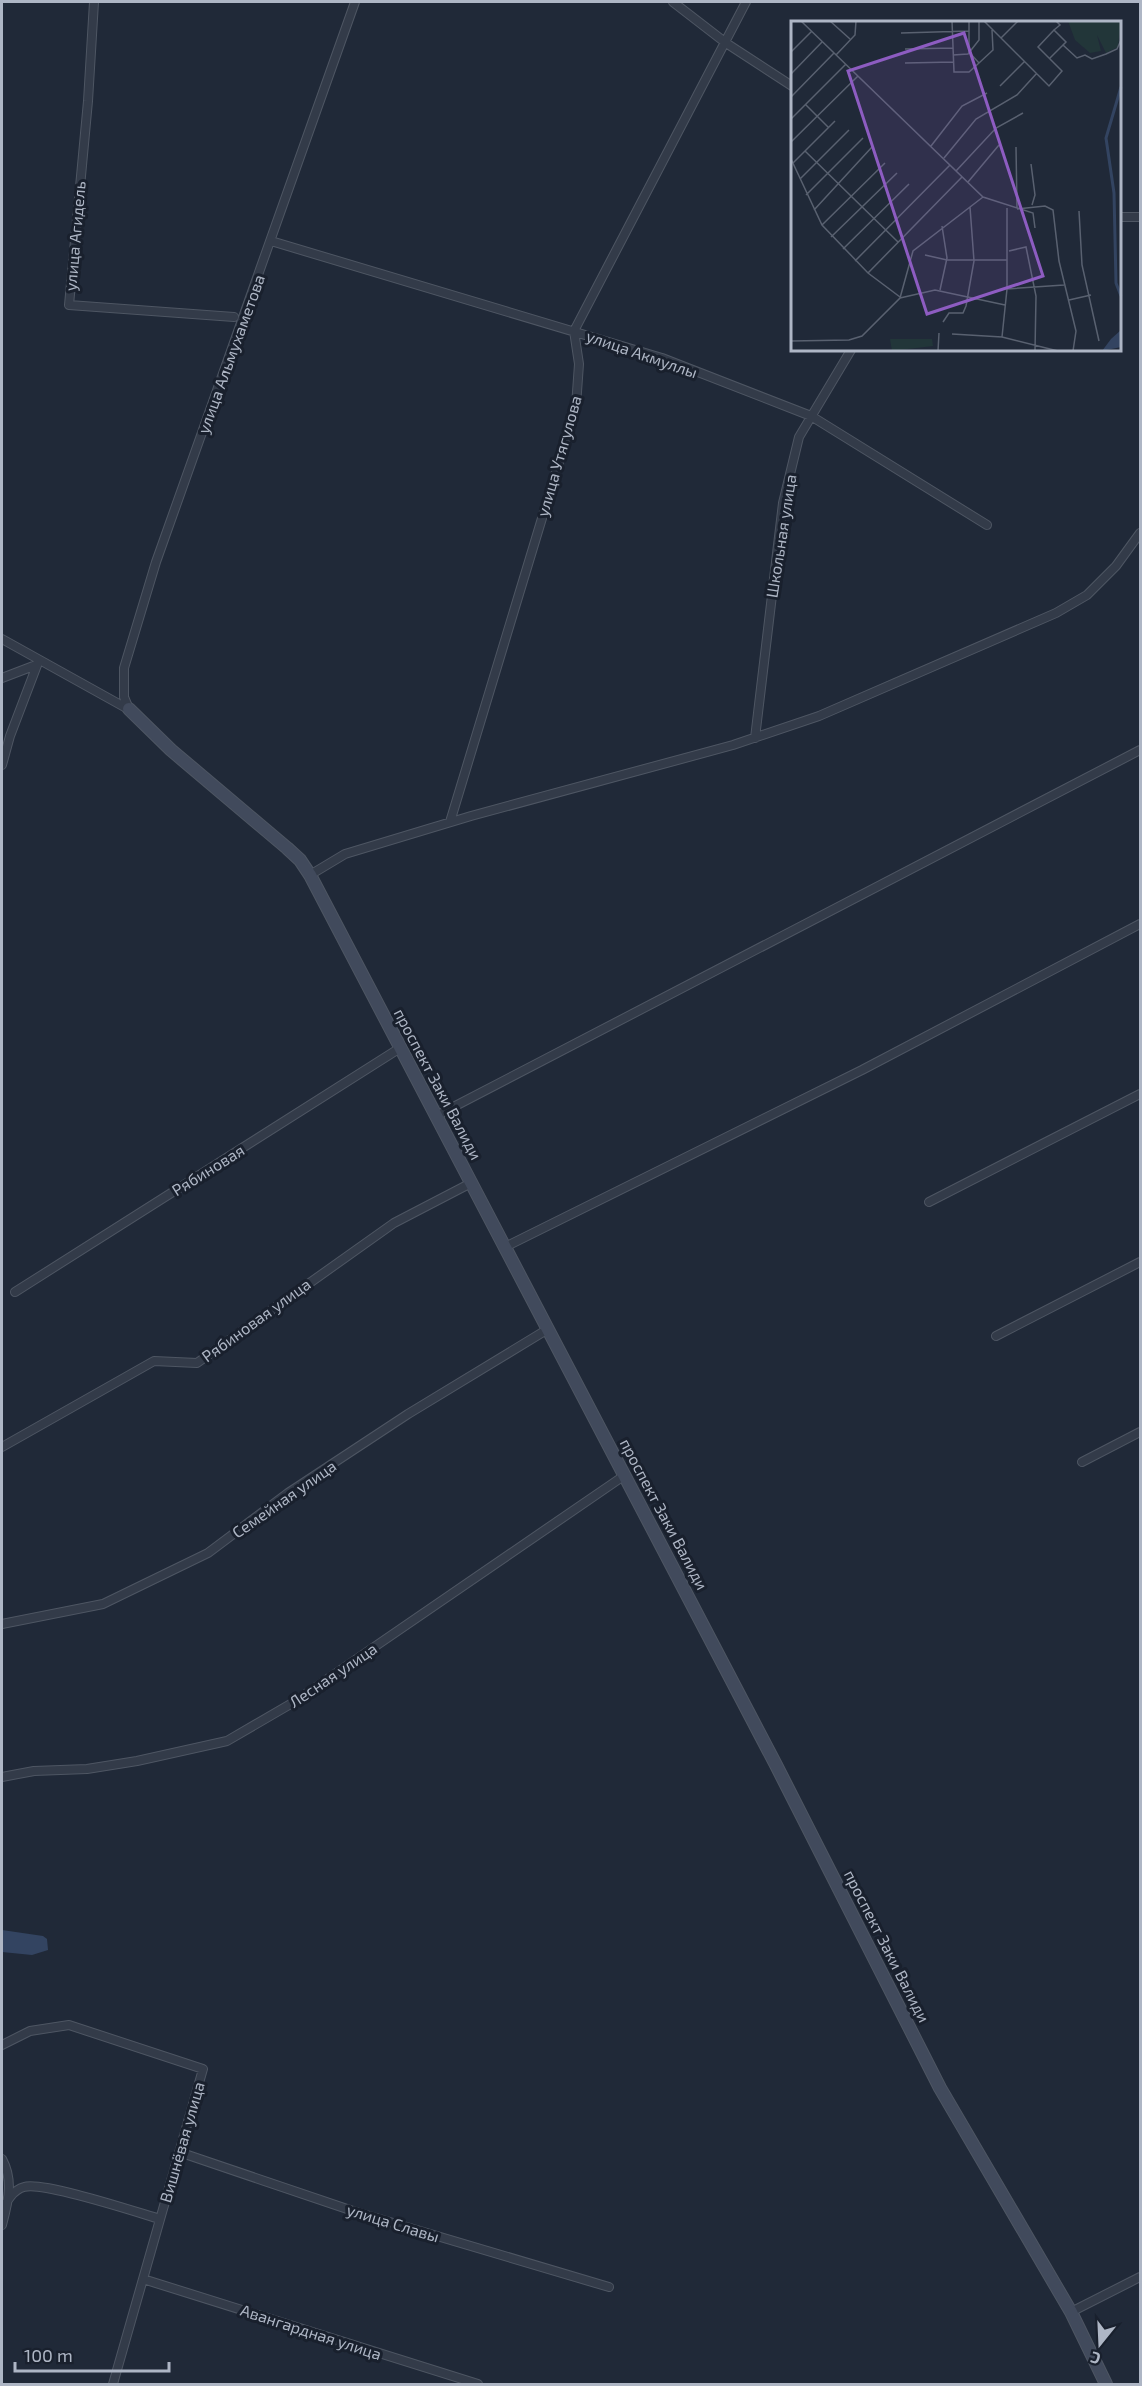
<svg xmlns="http://www.w3.org/2000/svg" width="1142" height="2386" viewBox="0 0 1142 2386" font-family="'Exo 2',sans-serif">
<rect width="100%" height="100%" fill="#202938"/>
<path fill="#334461" d="M2,1930L43,1936L47,1939L48,1950L32,1955L2,1952Z"/>
<g fill="none" stroke-linecap="round" stroke-linejoin="round">
<g stroke="#4e5663" stroke-width="10">
<path id="street" d="M94,2L88,101L69,305L234,317
M673,2L726,43L792,86
M1120,217H1140
M271,241L662,358L811,416L987,525
M2,639L128,709
M2,678L36,665
M129,709L124,697V668L156,562L355,2
M755,738L783,503L799,437L851,350
M2,765L10,736L39,660
M450,822L576,406L579,364L574,331L746,2
M310,875L345,854L471,816L733,745L819,716L1056,613L1087,595L1116,566L1140,533
M436,1116L1140,750
M929,1202L1140,1094
M505,1247L862,1070L1140,924
M15,1292L400,1048
M996,1336L1140,1262
M2,1447L154,1361L197,1363L394,1223L471,1183
M1082,1462L1140,1432
M2,1624L103,1604L208,1553L288,1493L408,1414L548,1329
M2,1777L34,1771L87,1769L137,1761L227,1741L294,1702L625,1475
M2,2045L30,2031L69,2025L203,2069L113,2384
M179,2152L356,2212L609,2287
M2,2159C14,2181 8,2202 2,2225
M2,2210C7,2201 13,2190 24,2187C43,2181 136,2212 160,2219
M143,2279L478,2384
M1071,2312L1140,2277"/>
</g>
<g stroke="#4e5663" stroke-width="14">
<path id="secondary" d="M129,709L171,750L287,848L300,860L310,875L776,1765L940,2088L1071,2312L1106,2384"/>
</g>
<use href="#street" stroke="#333b49" stroke-width="8"/>
<use href="#secondary" stroke="#414a5c" stroke-width="12"/>
</g>
<g text-anchor="middle" stroke-width="6" stroke-linejoin="round" paint-order="stroke">
<g font-size="16" fill="#aeb6c5" stroke="#19202d">
<text transform="translate(75 236) rotate(-85)" y="6">улица Агидель</text>
<text transform="translate(231 354) rotate(-70)" y="6">улица Альмухаметова</text>
<text transform="translate(642 354) rotate(19)" y="6">улица Акмуллы</text>
<text transform="translate(559 456) rotate(-74)" y="6">улица Утягулова</text>
<text transform="translate(781 536) rotate(-81)" y="6">Школьная улица</text>
<text transform="translate(438 1084) rotate(62)" y="6">проспект Заки Валиди</text>
<text transform="translate(208 1170) rotate(-32)" y="6">Рябиновая</text>
<text transform="translate(256 1320) rotate(-36)" y="6">Рябиновая улица</text>
<text transform="translate(284 1499) rotate(-35)" y="6">Семейная улица</text>
<text transform="translate(664 1514) rotate(62)" y="6">проспект Заки Валиди</text>
<text transform="translate(333 1675) rotate(-34)" y="6">Лесная улица</text>
<text transform="translate(887 1946) rotate(63)" y="6">проспект Заки Валиди</text>
<text transform="translate(182 2142) rotate(-74)" y="6">Вишнёвая улица</text>
<text transform="translate(393 2223) rotate(17)" y="6">улица Славы</text>
<text transform="translate(311 2332) rotate(18)" y="6">Авангардная улица</text>
</g>
</g>
<g transform="translate(791 21)">
<rect width="330" height="330" fill="#202938"/>
<path d="M277,0H330L327,26L315,32L306,14L310,30L299,32L284,19ZM99,318H141L142,325L101,330Z" fill="#223639"/>
<path d="M330,309V326L311,330L320,318Z" fill="#334461"/>
<path fill="none" stroke="#334461" stroke-width="3" d="M330,66L315,117L323,172L325,262L330,275"/>
<path fill="none" stroke="#596170" stroke-width="1.5" d="M10,0L192,176L242,192L244,207M39,0L59,18M161,0L163,51H178L188,42M178,0V31L188,42L202,29L201,9M193,0L258,65L271,50L247,26L263,9M265,0L269,4L263,9L275,21L272,24L286,37L294,34L301,38L315,33L326,28L330,19M110,12L178,10M210,17L227,0M114,28L162,27M0,31L21,10M45,34L64,14L65,0M162,34L177,33L188,19V0M259,37L272,24M114,42L163,41M0,53L31,21M209,65L233,41M0,76L43,32M15,84L38,107M0,98L55,43M0,121L67,55M140,125L171,85L196,72M225,126L226,187M14,130L107,221M153,137L185,98L226,74L246,52M0,138L31,204L77,252L109,276M2,142L44,100M240,143L244,174L241,184M165,150L205,107L232,92M9,158L58,109M177,161L208,124M15,174L72,117M226,188L254,185L262,189L268,240L285,310L282,330M23,189L81,126M288,190L291,244L308,320M31,204L94,142M40,216L106,152M52,228L118,163M218,230L235,226L245,275L244,330M134,234L156,239H216M64,240L159,144M77,252L171,156M216,268L273,264M149,269L156,237L151,205M109,277L144,269L214,284M278,279L300,274M152,301L158,292H172L175,285L183,240L179,186M161,313L211,316L267,330M211,316L216,268V187M0,320L58,319L71,315L109,277L122,230L192,176M147,330L148,312"/>
<path fill="#8d5cc1" fill-opacity="0.15" stroke="#8d5cc1" stroke-width="3" d="M173,12L252,255L136,293L57,50Z"/>
<rect width="330" height="330" fill="none" stroke="#aeb6c5" stroke-width="3"/>
</g>
<rect width="1142" height="2386" fill="none" stroke="#aeb6c5" stroke-width="6"/>
<g transform="translate(1100 2344) rotate(198)" stroke="#19202d" stroke-width="4.5" paint-order="stroke">
<path d="M0-4.5L10 22L0 15L-10 22Z" fill="#aeb6c5"/>
<text y="-9" font-size="16" font-weight="bold" text-anchor="middle" fill="#aeb6c5">С</text>
</g>
<path d="M15 2362v9h154v-9" fill="none" stroke="#aeb6c5" stroke-width="3"/>
<text x="24" y="2362" font-size="18" fill="#aeb6c5" stroke="#19202d" stroke-width="4.5" paint-order="stroke">100 m</text>
</svg>
